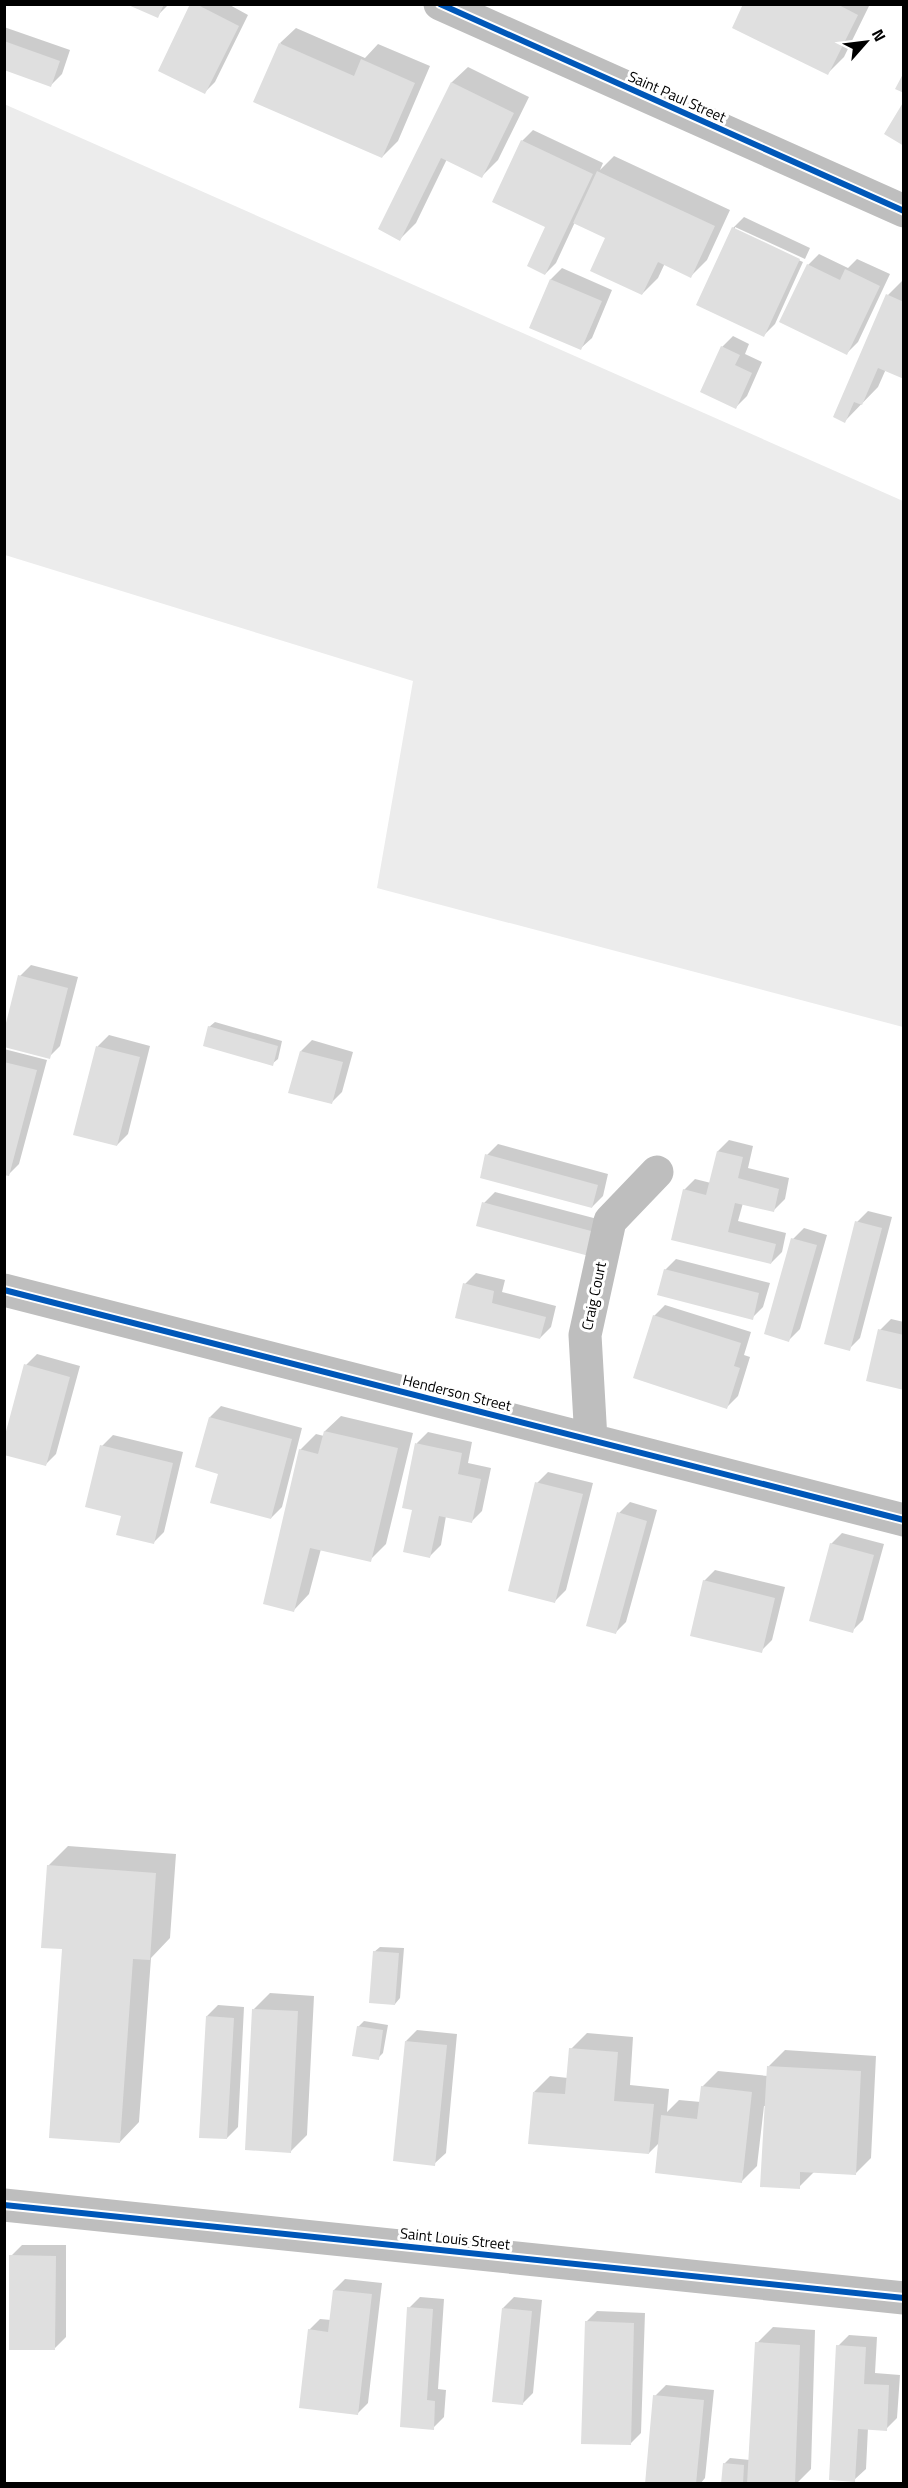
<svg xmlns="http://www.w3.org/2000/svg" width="908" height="2488" viewBox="0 0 908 2488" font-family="'Titillium Web',sans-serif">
<rect width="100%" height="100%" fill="#fff"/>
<path fill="#ececec" d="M4,104L903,501V1027L377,888L413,681L5,555Z"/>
<path fill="#0003" d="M129,4H169L157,16Z
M192,4H228L248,15L215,82L204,93Z
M745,4H870L844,57L828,73Z
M4,27L70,50L62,74L51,85L4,69Z
M296,28L365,58L378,44L430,66L398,141L382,157L280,43Z
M468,67L529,97L498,160L482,176L447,159L416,223L400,239L380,228L452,82Z
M533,130L603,163L600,170L614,156L730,210L707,260L691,276L665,263L658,278L642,294L607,237L575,222L556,263L545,274L547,226L522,141Z
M744,217L810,248L805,259L735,227V231L803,262L775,324L764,335L733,228Z
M819,254L848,268L857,259L890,274L858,342L847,353L808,265Z
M562,268L612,290L592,338L581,348L531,327L551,279Z
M904,279V377L886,369L878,387L845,421L888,295Z
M733,336L749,344L745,354L762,362L747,396L736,407L722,347Z
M31,965L78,977L60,1046L49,1057L20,976Z
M215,1022L282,1041L278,1059L272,1064L209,1027Z
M109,1035L150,1046L128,1134L117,1145L75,1134L98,1046Z
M312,1040L353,1052L342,1092L331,1103L301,1051Z
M4,1049L47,1060L19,1164L8,1175L4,1174Z
M729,1140L753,1146L748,1168L789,1178L785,1199L774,1210L743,1203L738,1221L786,1233L782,1252L771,1263L673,1239L684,1190L695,1179L711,1183L718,1151Z
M498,1144L608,1174L603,1196L592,1207L487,1155Z
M495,1192L605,1221L599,1243L484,1203Z
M868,1211L892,1217L860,1338L849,1349L857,1222Z
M804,1228L827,1235L800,1329L789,1340L793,1239Z
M676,1259L770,1283L763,1307L752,1318L665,1270Z
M476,1273L505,1280L502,1292L556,1306L551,1327L540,1338L465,1284Z
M665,1305L751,1332L744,1355L750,1357L738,1396L727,1407L654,1316Z
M891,1319L904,1322V1388L880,1330Z
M37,1354L80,1366L56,1454L45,1465L26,1365Z
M221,1406L302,1428L282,1507L271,1518L220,1473L210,1417Z
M341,1416L413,1433L386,1544L370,1560L321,1549L309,1594L294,1610L300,1450L316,1434L324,1436L325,1431Z
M428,1432L472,1442L468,1463L491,1468L482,1511L471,1522L446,1516L441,1545L430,1556L414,1509L417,1443Z
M113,1435L183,1452L164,1532L153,1543L122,1515L102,1446Z
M548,1472L593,1483L566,1590L555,1601L537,1483Z
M630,1502L657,1510L626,1622L615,1633L619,1513Z
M842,1533L884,1544L863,1620L852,1631L831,1544Z
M715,1570L785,1587L772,1640L761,1651L704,1581Z
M68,1846L176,1854L170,1938L151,1958L139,2122L120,2142L64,1948L48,1866Z
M380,1947L404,1948L400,1998L395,2004L374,1952Z
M270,1993L314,1996L307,2135L291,2151L254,2009Z
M218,2005L244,2007L238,2127L227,2138L207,2016Z
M364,2021L388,2025L383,2053L378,2058L358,2027Z
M417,2030L457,2034L446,2153L434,2164L406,2041Z
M587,2033L633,2037L630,2085L669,2089L667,2112L679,2100L701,2102L702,2087L718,2071L768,2076L769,2066L785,2050L876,2056L871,2158L855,2174L815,2171L799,2187L766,2106H764L757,2166L741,2182L660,2142L649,2153L534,2092L550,2076L568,2078L571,2049Z
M22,2245H66V2337L54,2349L11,2256Z
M345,2279L382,2283L368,2403L357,2414L309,2330L320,2319L331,2320L334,2290Z
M420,2297L444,2299L438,2389L446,2390L444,2417L433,2428L401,2426L409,2308Z
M514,2297L542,2300L533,2393L522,2404L503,2308Z
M597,2311L645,2313L641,2433L630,2444L586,2322Z
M773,2327L815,2330L811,2469L796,2484H723L724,2464L730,2458L750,2460L757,2343Z
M849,2335L877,2337L875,2373L900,2375L897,2418L886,2429L868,2428L866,2469L854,2480L838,2346Z
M666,2385L714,2390L705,2478L700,2484H647L655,2396Z"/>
<path fill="#dfdfdf" d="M126,4H164L158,18Z
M190,4H196L239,26L205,94L158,71Z
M743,4H837L858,15L828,75L732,28Z
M4,41L60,61L51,87L4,70Z
M279,43L354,76L361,59L415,83L382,158L253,102Z
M904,72V93L895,89Z
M451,82L514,113L482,178L441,158L400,241L378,229Z
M904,101V146L884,134Z
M521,140L593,174L545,275L527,266L545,227L492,202Z
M597,171L715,226L691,278L658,262L642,295L590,271L605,238L573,223Z
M732,227L800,259L764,337L696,305Z
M807,264L840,280L845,269L880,286L847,355L779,322Z
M550,279L602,301L581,350L529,328Z
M886,294L904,302V379L878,368L862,405L854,402L845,423L833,417Z
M721,346L740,355L735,365L752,373L736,409L700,392Z
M18,975L68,988L50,1059L4,1047V1031Z
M208,1026L278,1046L273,1066L203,1046Z
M96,1046L140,1057L117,1146L73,1135Z
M300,1051L343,1062L332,1104L288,1093Z
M4,1062L37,1070L9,1176L4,1175Z
M717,1151L743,1157L738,1178L779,1189L774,1212L735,1203L728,1232L776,1244L771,1264L671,1240L683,1189L706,1195Z
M485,1154L598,1185L592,1208L480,1178Z
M482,1202L595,1232L589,1256L476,1226Z
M855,1221L882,1228L850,1351L824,1344Z
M791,1238L817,1245L789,1342L764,1334Z
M664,1269L759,1293L753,1320L657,1295Z
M463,1283L494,1291L492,1303L546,1317L540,1339L455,1318Z
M653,1315L741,1343L734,1366L740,1368L727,1409L633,1378Z
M878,1329L904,1335V1390L866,1381Z
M24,1364L70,1377L46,1466L4,1455V1439Z
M209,1417L292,1439L271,1519L210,1503L218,1474L195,1467Z
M324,1431L398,1448L371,1562L310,1548L294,1612L263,1604L299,1449L318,1454Z
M415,1443L462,1453L458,1474L481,1479L472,1523L439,1516L430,1558L403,1552L412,1510L402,1508Z
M100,1445L173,1463L154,1544L116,1535L121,1516L85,1507Z
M535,1482L583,1494L555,1603L508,1591Z
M617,1512L647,1521L616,1634L586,1626Z
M830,1543L874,1555L853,1633L809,1621Z
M703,1580L775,1598L762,1653L690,1636Z
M47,1865L156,1873L150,1960L133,1959L120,2143L49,2138L62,1949L41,1948Z
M373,1951L399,1953L395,2005L369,2003Z
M252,2009L298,2011L291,2153L245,2150Z
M206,2016L234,2018L227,2139L199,2138Z
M357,2026L383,2030L379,2060L352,2056Z
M405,2041L447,2045L435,2166L393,2161Z
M569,2048L618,2052L614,2101L654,2104L649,2154L528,2144L533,2092L565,2094Z
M767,2066L861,2071L856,2175L800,2172V2189L760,2187Z
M701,2086L752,2092L742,2183L655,2173L661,2115L697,2119Z
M9,2255L56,2256L55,2350H9Z
M333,2290L372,2294L358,2415L299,2408L308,2329L328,2332Z
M407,2307L433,2309L427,2400L435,2401L434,2430L400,2427Z
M502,2308L532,2311L523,2405L492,2402Z
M585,2321L634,2323L631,2445L581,2444Z
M755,2342L800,2345L795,2484H747Z
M836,2345L866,2347L864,2384L889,2385L887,2431L858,2429L855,2482L829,2480Z
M653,2395L704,2400L696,2484H645Z
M723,2463L744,2465L743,2484H721Z"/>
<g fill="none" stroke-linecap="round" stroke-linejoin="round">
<path stroke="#bebebe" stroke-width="33" d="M440,4L904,211
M4,1290L904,1520
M591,1440L585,1335L610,1221L657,1172
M4,2205L904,2298"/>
<g stroke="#fff" stroke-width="10">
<path id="cycleway" d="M440,4L904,211
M4,1290L904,1520
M4,2205L904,2298"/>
</g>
<use href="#cycleway" stroke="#0057b8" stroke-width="6"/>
</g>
<g text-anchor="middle" stroke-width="6" stroke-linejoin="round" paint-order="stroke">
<g font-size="15" fill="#000" stroke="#fff">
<text transform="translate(677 97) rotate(24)" y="5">Saint Paul Street</text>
<text transform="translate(594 1296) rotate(-78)" y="5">Craig Court</text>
<text transform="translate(457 1393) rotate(14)" y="5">Henderson Street</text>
<text transform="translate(455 2239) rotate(6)" y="5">Saint Louis Street</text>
</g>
</g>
<rect width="908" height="2488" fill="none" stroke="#000000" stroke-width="12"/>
<g transform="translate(866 42) rotate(62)" stroke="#ffffff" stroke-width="4.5" paint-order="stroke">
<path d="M0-4.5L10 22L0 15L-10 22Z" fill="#000000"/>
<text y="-9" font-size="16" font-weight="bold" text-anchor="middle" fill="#000000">N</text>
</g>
</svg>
